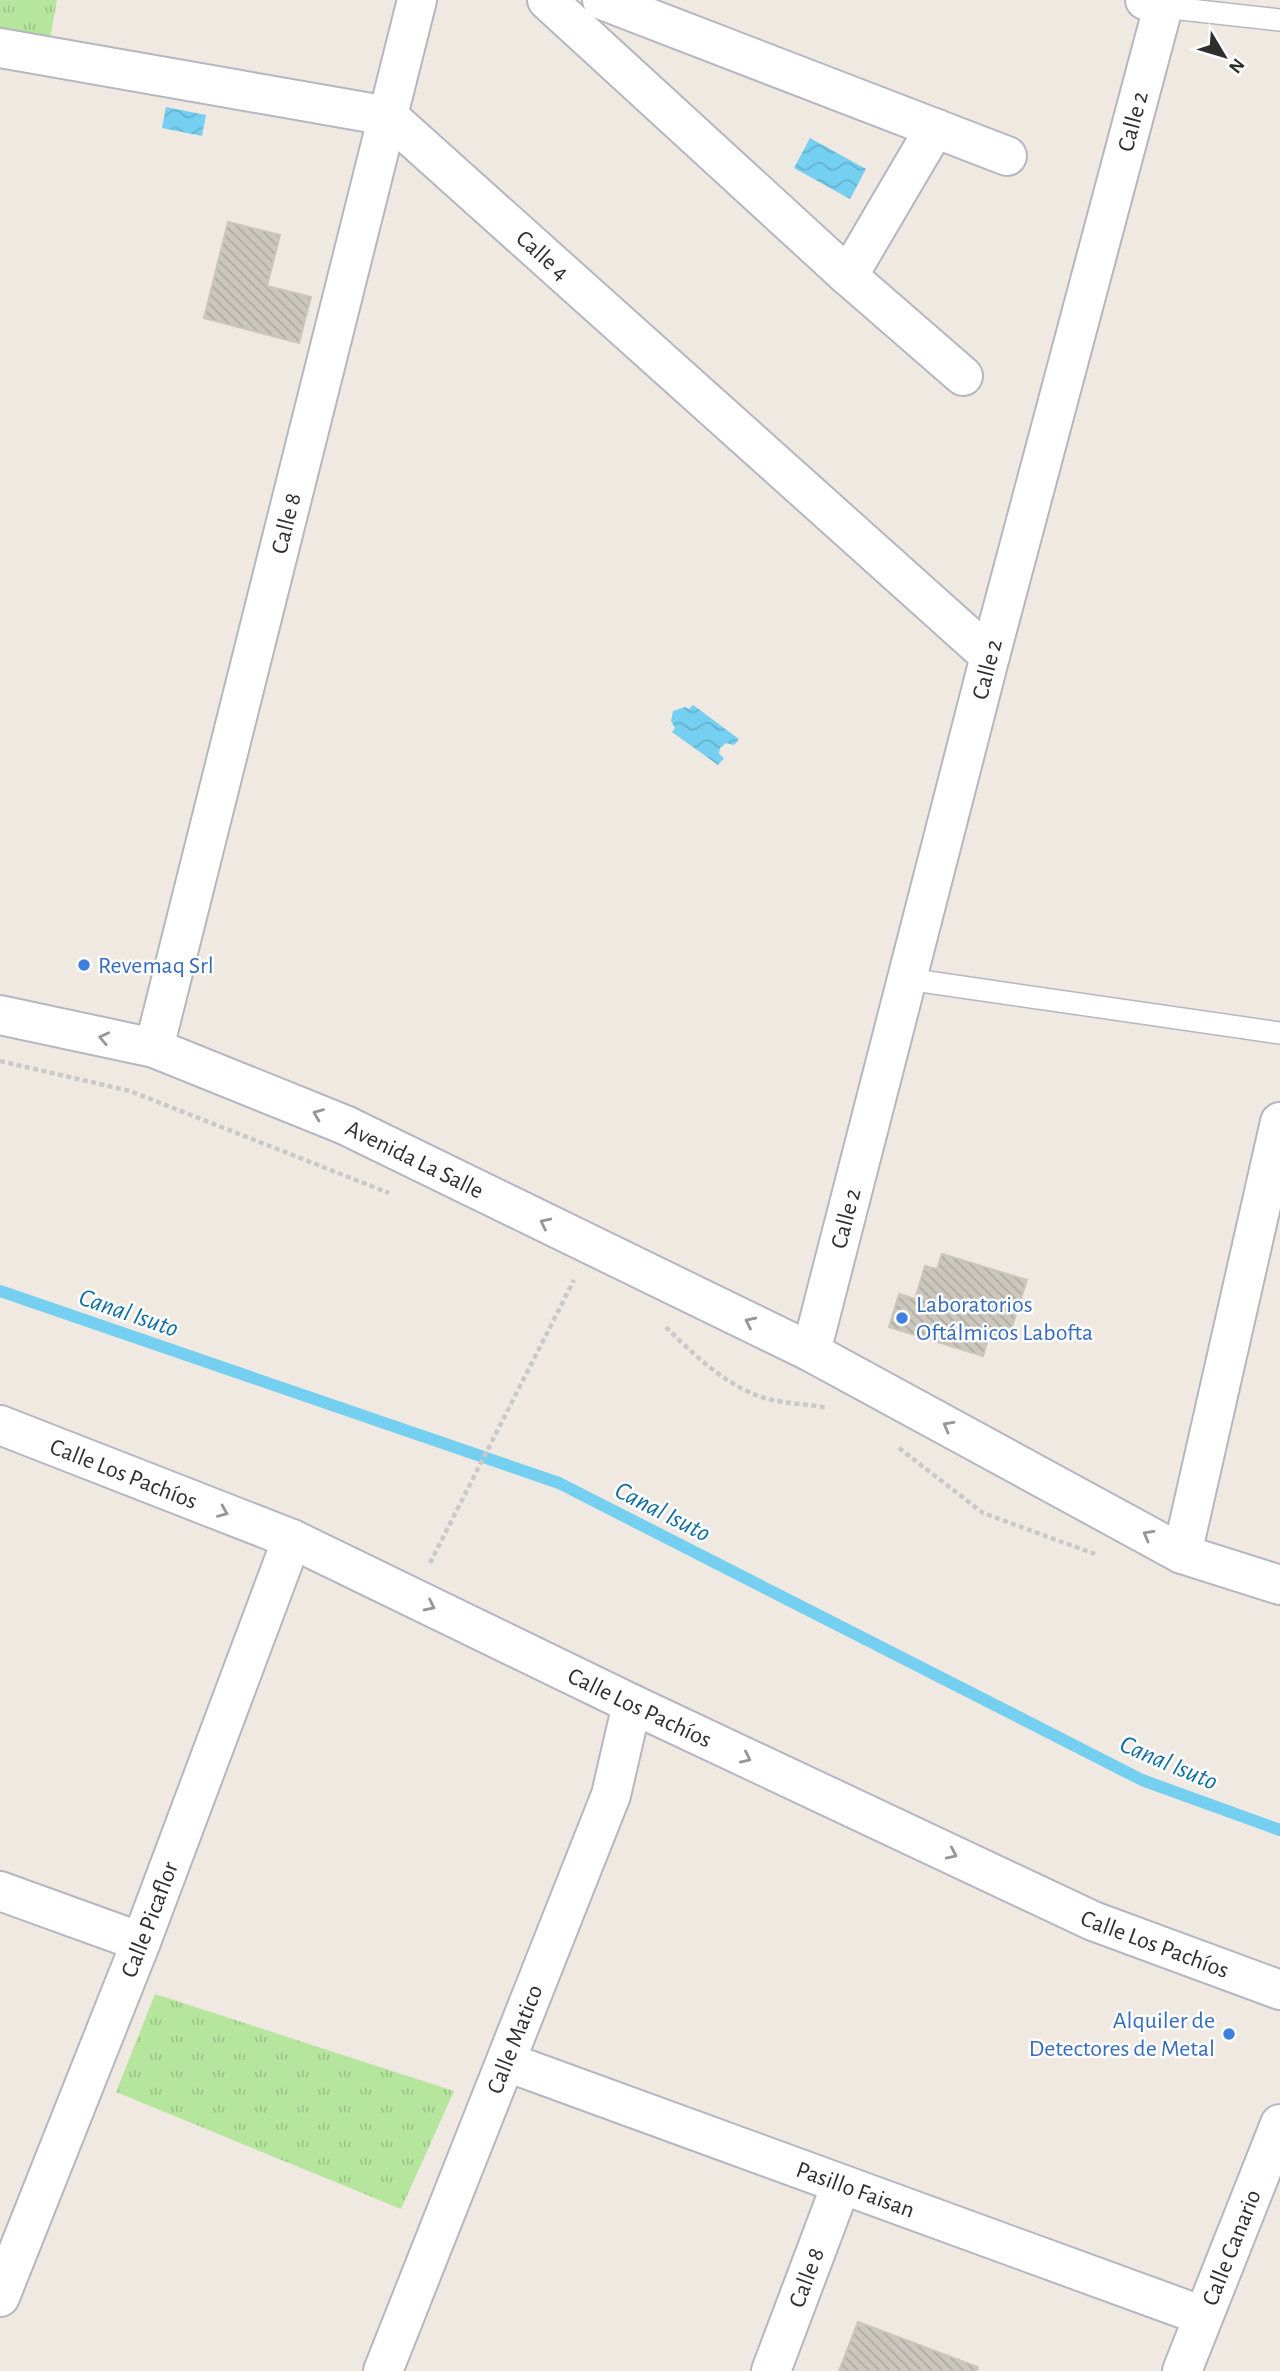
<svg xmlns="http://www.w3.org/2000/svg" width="1280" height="2371" viewBox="0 0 1280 2371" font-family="'Alegreya Sans',sans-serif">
<defs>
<pattern id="park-tufts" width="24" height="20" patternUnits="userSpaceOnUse" patternTransform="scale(1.75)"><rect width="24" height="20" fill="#b6e59e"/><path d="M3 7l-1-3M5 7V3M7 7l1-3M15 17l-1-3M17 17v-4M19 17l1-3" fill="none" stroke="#9dc588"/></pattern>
<pattern id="water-waves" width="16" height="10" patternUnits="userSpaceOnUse" patternTransform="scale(1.75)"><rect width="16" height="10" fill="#75cff0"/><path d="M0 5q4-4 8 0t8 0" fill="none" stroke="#66b2ce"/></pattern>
<pattern id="building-back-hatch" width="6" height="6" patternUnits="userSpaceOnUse" patternTransform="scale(1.75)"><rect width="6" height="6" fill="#cbc7bf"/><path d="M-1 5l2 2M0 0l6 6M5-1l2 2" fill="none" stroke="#afaba4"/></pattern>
</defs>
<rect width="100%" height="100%" fill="#efe9e1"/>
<path fill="url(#park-tufts)" d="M0,0H57L49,43L0,33Z
M155,1994L454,2091L401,2209L116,2092Z"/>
<path fill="url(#water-waves)" d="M166,107L206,115L202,136L162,128Z
M810,138L866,169L850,199L794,168Z
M693,705L739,739L734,745L726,743L720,748L719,754L724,758L718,765L672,732L675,728L671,721L673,711L685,707L689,709Z"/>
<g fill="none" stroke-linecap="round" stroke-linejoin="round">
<path stroke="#75cff0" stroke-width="12" d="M0,1291L559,1483L1142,1780L1280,1830"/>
</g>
<path fill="url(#building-back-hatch)" stroke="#cbc5ba" stroke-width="2" d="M228,222L280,235L267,286L311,297L299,343L204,318Z
M942,1254L1027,1280L1008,1339L990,1333L983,1356L889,1327L899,1294L915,1299L925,1266L937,1269Z
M858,2322L978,2367L977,2371H839Z"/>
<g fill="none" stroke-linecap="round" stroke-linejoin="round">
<g stroke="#b4b7c1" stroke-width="24">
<path id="service" d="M1165,0L1163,7L1280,20
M907,979L1280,1033"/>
</g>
<g stroke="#b4b7c1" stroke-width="42">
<g id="minor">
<path d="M547,0L848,276L963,376"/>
<path d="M602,0L1007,156"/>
<path id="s1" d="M0,48L388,116L990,656"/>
<path d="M848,276L935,128"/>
<path id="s2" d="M154,1048L417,0"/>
<path id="s3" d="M811,1352L990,656L1163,7L1145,0"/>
<path d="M1182,1554L1280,1122"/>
<path d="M0,1891L141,1942"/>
<path id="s4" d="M507,2062L1203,2316"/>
<path id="s5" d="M0,2297L141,1942L292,1539"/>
<path id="s6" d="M383,2371L611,1795L632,1704"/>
<path id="s7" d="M771,2371L841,2185"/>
<path id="s8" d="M1182,2371L1280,2124"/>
</g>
</g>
<g stroke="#b4b7c1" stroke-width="42">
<g id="tertiary">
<path id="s9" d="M0,1015L154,1048L345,1125L811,1352L1182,1554L1280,1585"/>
<path id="s10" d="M0,1425L292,1539L632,1704L1093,1921L1280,1990"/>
</g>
</g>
<path stroke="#c9c9c9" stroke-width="4.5" stroke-dasharray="5 3.5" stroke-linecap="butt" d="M0,1061L130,1091L389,1193
M666,1327C694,1355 728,1388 768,1399C787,1404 809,1404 828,1408
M899,1448L983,1513L1095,1554
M430,1563L574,1280"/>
<use href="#service" stroke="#fff" stroke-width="21"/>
<use href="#minor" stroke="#fff" stroke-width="38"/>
<use href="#tertiary" stroke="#fff" stroke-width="38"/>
</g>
<defs><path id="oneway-chevron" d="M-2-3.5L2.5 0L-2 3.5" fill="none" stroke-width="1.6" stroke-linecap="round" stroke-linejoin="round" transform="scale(1.75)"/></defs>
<g stroke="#969696">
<use href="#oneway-chevron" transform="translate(104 1038) rotate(-168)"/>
<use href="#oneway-chevron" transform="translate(318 1114) rotate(-158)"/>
<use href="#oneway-chevron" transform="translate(545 1223) rotate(-154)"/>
<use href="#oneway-chevron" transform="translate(750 1322) rotate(-154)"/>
<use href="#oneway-chevron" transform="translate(948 1426) rotate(-151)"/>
<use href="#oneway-chevron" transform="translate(223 1512) rotate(22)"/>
<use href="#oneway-chevron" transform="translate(1148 1535) rotate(-151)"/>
<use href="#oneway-chevron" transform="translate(430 1606) rotate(26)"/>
<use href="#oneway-chevron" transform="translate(746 1758) rotate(25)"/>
<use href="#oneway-chevron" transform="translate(952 1854) rotate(25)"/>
</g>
<g fill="#3f7fe0" stroke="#fff" stroke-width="2.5">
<circle cx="84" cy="965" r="7"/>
<circle cx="902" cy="1318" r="7"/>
<circle cx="1229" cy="2034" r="7"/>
</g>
<g text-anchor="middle" stroke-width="5" stroke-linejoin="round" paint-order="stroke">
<g font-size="24" fill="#2e2e2e" stroke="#fff">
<text dy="8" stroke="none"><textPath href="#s3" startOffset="1272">Calle 2</textPath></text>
<text dy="8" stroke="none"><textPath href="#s1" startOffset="602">Calle 4</textPath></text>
<text dy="8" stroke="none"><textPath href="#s2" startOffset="541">Calle 8</textPath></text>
<text dy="8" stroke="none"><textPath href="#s3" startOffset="705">Calle 2</textPath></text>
<text dy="8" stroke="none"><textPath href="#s9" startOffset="441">Avenida La Salle</textPath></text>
<text dy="8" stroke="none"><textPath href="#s3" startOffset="138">Calle 2</textPath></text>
<text dy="8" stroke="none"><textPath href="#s10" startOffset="133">Calle Los Pachíos</textPath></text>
<text dy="8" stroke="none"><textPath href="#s10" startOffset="700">Calle Los Pachíos</textPath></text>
<text dy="8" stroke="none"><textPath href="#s5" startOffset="406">Calle Picaflor</textPath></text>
<text dy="8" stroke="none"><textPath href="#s10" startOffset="1267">Calle Los Pachíos</textPath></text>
<text dy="8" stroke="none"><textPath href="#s6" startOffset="357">Calle Matico</textPath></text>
<text dy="8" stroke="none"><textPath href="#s4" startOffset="371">Pasillo Faisan</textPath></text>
<text dy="8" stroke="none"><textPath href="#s8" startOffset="133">Calle Canario</textPath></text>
<text dy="8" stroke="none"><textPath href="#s7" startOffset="100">Calle 8</textPath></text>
</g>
<g font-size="24" fill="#366cbe" stroke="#fff" text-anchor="start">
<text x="98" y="973">Revemaq Srl</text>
<text x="916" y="1312">Laboratorios<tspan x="916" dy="28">Oftálmicos Labofta</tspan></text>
<text x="1215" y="2028" text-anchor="end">Alquiler de<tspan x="1215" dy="28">Detectores de Metal</tspan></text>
</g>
<g font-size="26" font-style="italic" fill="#0d6fa3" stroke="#fff">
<text transform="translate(129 1312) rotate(19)" y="9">Canal Isuto</text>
<text transform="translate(663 1511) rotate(27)" y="9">Canal Isuto</text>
<text transform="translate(1169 1762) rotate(23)" y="9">Canal Isuto</text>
</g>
</g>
<g transform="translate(1224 56) rotate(128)" stroke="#ffffff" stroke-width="5" paint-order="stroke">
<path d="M0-5L12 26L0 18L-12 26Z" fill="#2e2e2e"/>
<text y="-10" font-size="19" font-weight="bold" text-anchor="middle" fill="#2e2e2e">N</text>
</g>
</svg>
